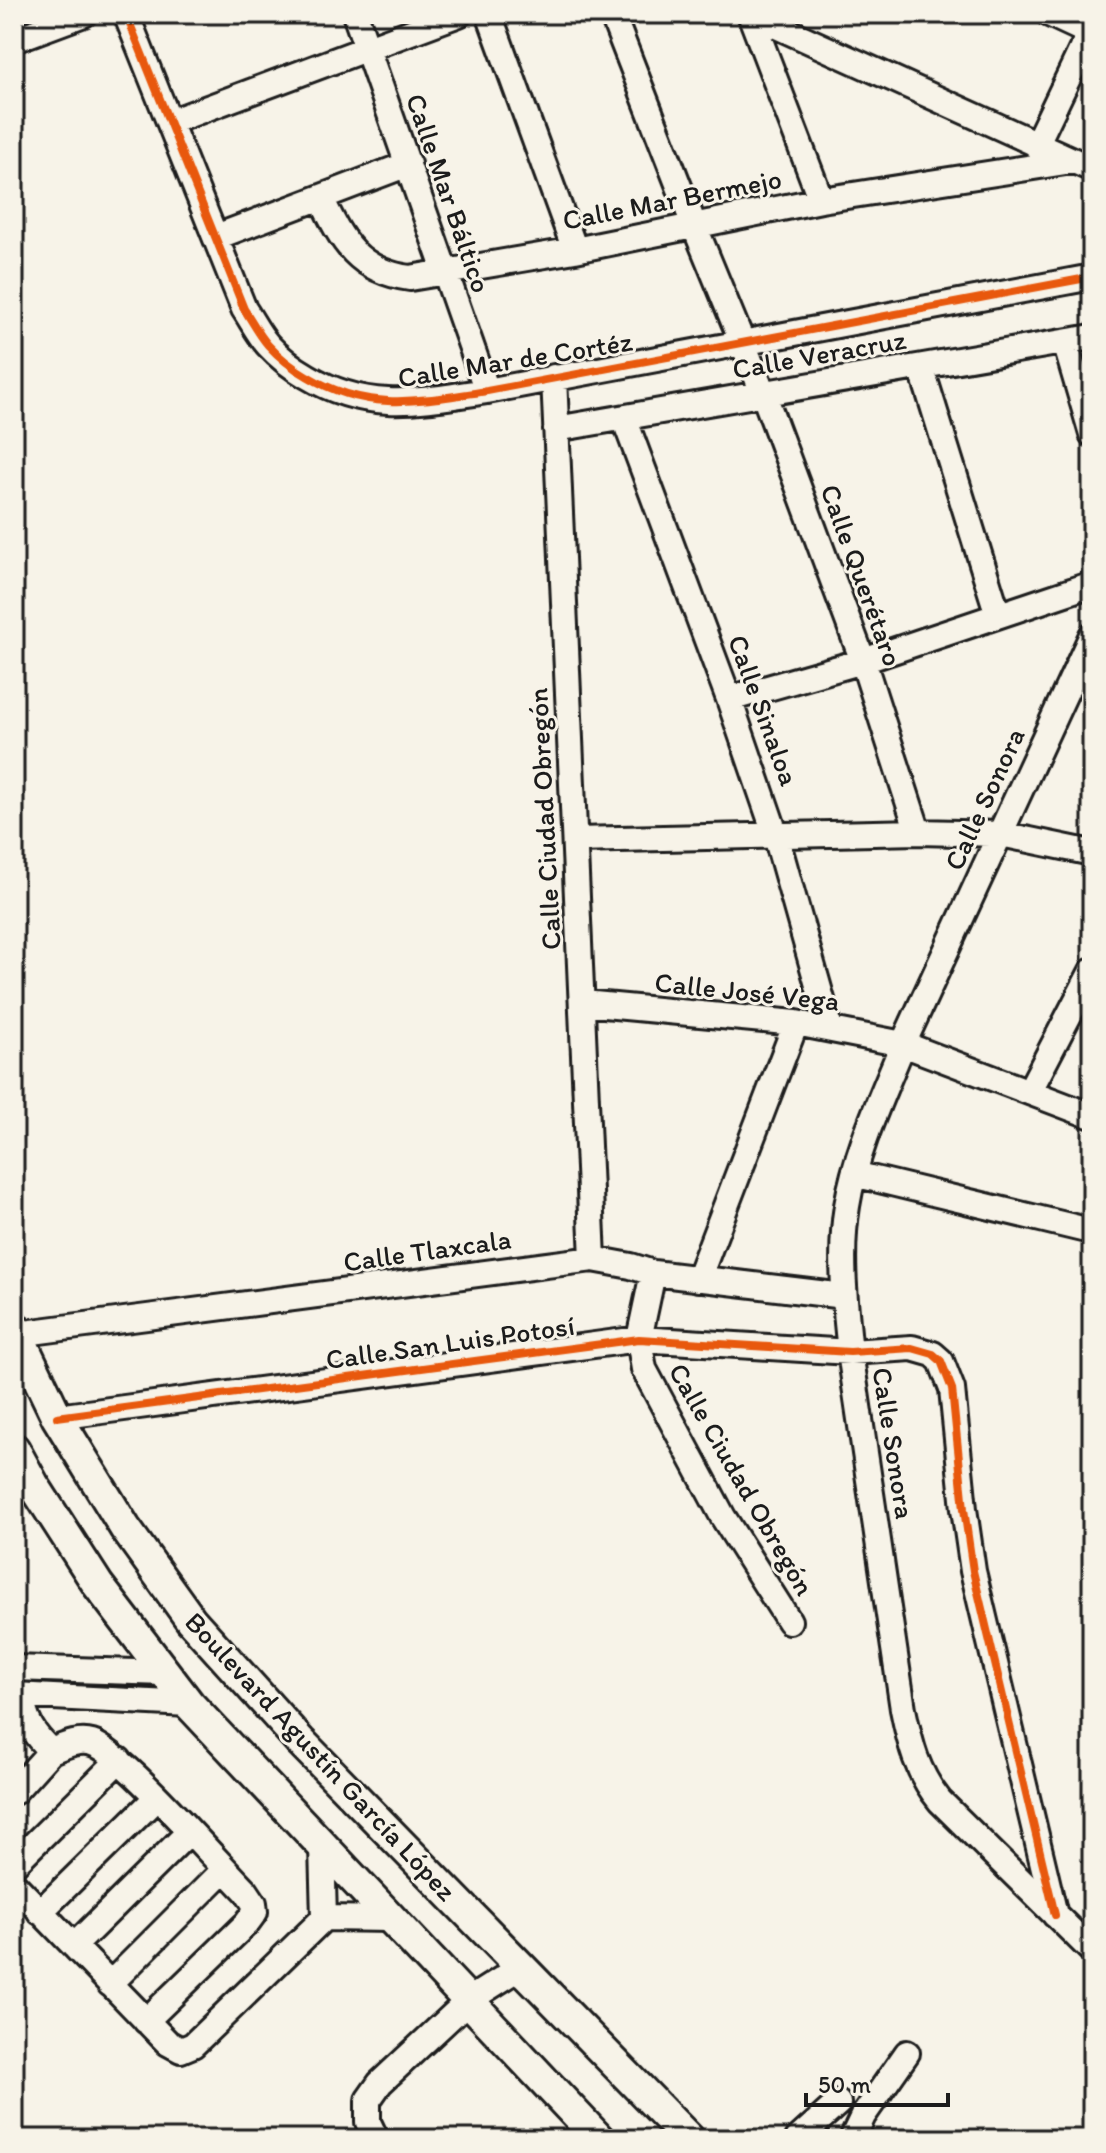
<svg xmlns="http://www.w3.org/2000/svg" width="1106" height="2153" viewBox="0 0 1106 2153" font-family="Itim,sans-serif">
<rect width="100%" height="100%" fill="#f7f3e8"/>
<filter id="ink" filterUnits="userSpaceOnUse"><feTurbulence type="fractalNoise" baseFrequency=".0125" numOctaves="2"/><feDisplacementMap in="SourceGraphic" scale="16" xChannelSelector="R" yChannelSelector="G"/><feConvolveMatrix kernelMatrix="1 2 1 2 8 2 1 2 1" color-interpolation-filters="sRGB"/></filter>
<g filter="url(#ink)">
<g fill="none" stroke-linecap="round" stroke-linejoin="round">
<g stroke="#1c1c1c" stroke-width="30">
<path id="minor" d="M126,14L244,309C252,321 259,335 268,345C279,357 293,368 307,376C368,413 420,401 487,391L1092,277
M355,14L487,391
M489,14L575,250
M612,14L694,225L764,395L863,661L918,832
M750,14L1092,169
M750,14L821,200
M1049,14L1092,34
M14,40L84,14
M170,122L459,14
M1036,145L1092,28
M321,198C342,242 358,271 410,278L575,250L821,200L1072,161
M216,237L408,164
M1065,342L1092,434
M921,367L998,615
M554,377L593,1259
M624,418L729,699L776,836L830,1028
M556,429L1092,337
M1092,635L903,1044C882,1096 856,1150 847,1206C839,1254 845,1304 850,1352L903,1709C910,1744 917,1773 940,1801L1092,1951
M729,699L863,661L1092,584
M575,840L918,832L1001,834L1092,853
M583,1003L796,1023L903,1044L1092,1116
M1029,1092L1092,971
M854,1174L1082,1229L1092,1230
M653,1273L639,1339L644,1369L723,1517L789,1621
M698,1279L796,1023
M17,1334L593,1259L631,1266L653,1273L844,1296
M57,1417L639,1339L850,1352L912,1348L933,1354L941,1361L952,1389L964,1509L973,1571L1055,1915
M14,1668L165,1673
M14,1695L189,1704
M51,1751C64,1746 78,1739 92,1743C121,1751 219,1864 246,1891L254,1903L255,1912L247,1923L146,2021
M14,1792L51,1751C33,1734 24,1720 22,1696
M322,1846L324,1918
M14,1864L119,1760
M14,1884L168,2043L181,2050L193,2045L324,1918L392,1919
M40,1912L156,1798
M74,1946L189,1832
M110,1984L225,1869
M376,2139L368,2122V2100L380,2083L469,2000L521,1967
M798,2139L838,2103
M852,2139L863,2116L907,2053"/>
</g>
<g stroke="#1c1c1c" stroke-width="36">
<path id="major" d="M14,1327L57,1417L125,1528L191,1620L300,1741L689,2139
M14,1449L33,1484L98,1585L189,1704L599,2139"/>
</g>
<use href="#minor" stroke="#f7f3e8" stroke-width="24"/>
<use href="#major" stroke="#f7f3e8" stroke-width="30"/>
<g stroke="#f7f3e8" stroke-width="13">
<path id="cycleway" d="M126,14L244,309C252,321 259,335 268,345C279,357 293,368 307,376C368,413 420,401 487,391L1092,277
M57,1417L639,1339L850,1352L912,1348L933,1354L941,1361L952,1389L964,1509L973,1571L1055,1915"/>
</g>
<use href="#cycleway" stroke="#e8590c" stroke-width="8"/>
</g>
</g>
<g text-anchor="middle" stroke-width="6" stroke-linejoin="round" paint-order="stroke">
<g font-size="28" fill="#1c1c1c" stroke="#f7f3e8">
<text transform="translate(449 193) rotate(71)" y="10">Calle Mar Báltico</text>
<text transform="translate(672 199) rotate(-11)" y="10">Calle Mar Bermejo</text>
<text transform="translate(819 354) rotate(-10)" y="10">Calle Veracruz</text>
<text transform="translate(515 359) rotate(-9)" y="10">Calle Mar de Cortéz</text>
<text transform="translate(862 575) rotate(70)" y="10">Calle Querétaro</text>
<text transform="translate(764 710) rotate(70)" y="10">Calle Sinaloa</text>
<text transform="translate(984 799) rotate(-65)" y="10">Calle Sonora</text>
<text transform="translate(544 819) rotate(-93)" y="10">Calle Ciudad Obregón</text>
<text transform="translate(747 991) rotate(6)" y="10">Calle José Vega</text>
<text transform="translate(427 1250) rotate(-8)" y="10">Calle Tlaxcala</text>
<text transform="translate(450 1342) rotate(-8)" y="10">Calle San Luis Potosí</text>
<text transform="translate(894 1443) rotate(81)" y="10">Calle Sonora</text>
<text transform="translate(742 1479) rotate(60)" y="10">Calle Ciudad Obregón</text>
<text transform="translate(321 1756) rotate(47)" y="10">Boulevard Agustín García López</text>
</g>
</g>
<rect width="1106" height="2153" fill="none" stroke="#f7f3e8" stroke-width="48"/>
<rect x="24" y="24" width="1058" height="2105" fill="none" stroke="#1c1c1c" stroke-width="3" filter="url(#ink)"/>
<path d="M806 2093v12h142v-12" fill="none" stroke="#1c1c1c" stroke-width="4"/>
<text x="818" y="2093" font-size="24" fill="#1c1c1c" stroke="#f7f3e8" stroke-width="6" paint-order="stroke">50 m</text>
</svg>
